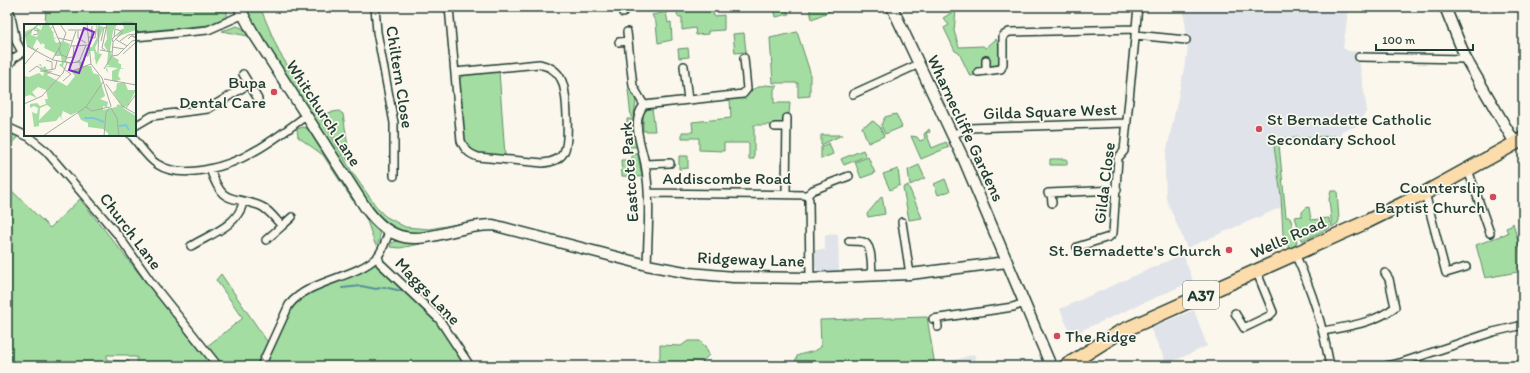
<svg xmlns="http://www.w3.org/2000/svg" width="1530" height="373" viewBox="0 0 1530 373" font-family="Itim,sans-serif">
<rect width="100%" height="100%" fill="#fbf7ec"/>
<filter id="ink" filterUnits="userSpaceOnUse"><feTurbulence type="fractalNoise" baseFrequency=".025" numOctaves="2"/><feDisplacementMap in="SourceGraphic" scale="8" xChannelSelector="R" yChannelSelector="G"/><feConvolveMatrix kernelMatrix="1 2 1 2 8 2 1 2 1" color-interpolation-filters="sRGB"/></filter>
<g filter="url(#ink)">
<path fill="#e0e3e9" d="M1183,7H1349L1343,48L1349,51L1358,52L1367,111L1355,127L1341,131V136L1273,139L1282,207L1187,248L1166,199L1165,172V159L1187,55L1188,44Z
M838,234L839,271H817L815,266L814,250H825V235Z
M1183,254L1193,281L1071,335L1060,309Z
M1194,310L1207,346L1167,364L1150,328Z
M974,354L978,363L972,366H938Z"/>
<path fill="#a4dda2" stroke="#628d6b" d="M43,7H227V17L208,25L135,32V25H45L46,9Z
M244,7H260L279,52L319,114L352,172L378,209L385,216L405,227L429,229L457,224V227C424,237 398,237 372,211L255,29Z
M698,7H711L714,16L724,15V30L708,31V34L696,35L695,28L682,30V17H678L677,12Z
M774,7H785L789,14L776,17Z
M809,7H839L812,19Z
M956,10L954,31L959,47L983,46L986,48L996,39L999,45L1000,66L991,69L988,62L983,65L977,75L970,76L959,53L955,51L944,28L949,25L943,18Z
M666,12L668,23L671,22L672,40L658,43L656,23L652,15Z
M237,26L242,28L248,36L222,31Z
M797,32L810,72V96L798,97V83H773L770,38Z
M744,33L746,52L735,53L733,34Z
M688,48L689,57L679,58L678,49Z
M499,71L505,156C495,155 483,156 473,153C460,148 460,95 458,81L464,74Z
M765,85L777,86L774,89V103H790L789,115H784V122L778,125H754V159H749V143H724V151L699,150V138H682V132H693L692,122L731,118L730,99L746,97L753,89Z
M630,89L636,100L634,117H631L628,90Z
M652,108L655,131H643V113L648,109Z
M339,111L343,114L350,160L348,161L321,114Z
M896,114L902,127L885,134L881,125L885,117Z
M627,119H633L637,147H628Z
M873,121L880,127L884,136L868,143L862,127Z
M303,127L308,129L354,200L353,201L323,155L298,137L297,129Z
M929,129L930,132L926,133L932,148L946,142L949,147L921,159L911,136L917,137L920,141L925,139L924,134Z
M7,132L18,136L7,151Z
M821,135H842L821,145Z
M1335,136V142L1279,144L1286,217H1290L1297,242L1295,246L1289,248L1283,234L1281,196L1273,139Z
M829,143L833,154L821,159V147Z
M863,150L866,156L844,165L841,159Z
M632,154H638L642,177L622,176L621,160H632Z
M679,156H688V168L679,169Z
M868,157L875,173L861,178L855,162Z
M1050,159H1067V165H1050Z
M919,165L925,178L910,185L908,170Z
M898,169L900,185L890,190L883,174Z
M945,179L950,191L938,195L934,184Z
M908,185L922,218L909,220L903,188Z
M7,186L50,228L80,199L202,353L216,366H137V357H129L128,355H107V360L129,361V366H7Z
M1331,191H1337L1339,220L1338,223L1332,227L1329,199Z
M882,196L885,214L868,217L867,214Z
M1309,207L1311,220L1329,218L1330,228L1304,240H1302L1295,217L1302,216V212L1306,208Z
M366,218C376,225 384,233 377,245L375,244Z
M1513,223L1523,258V271L1485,278L1476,245L1508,233L1506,228L1511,226Z
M397,241L420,244L400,248L390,247L391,243Z
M374,262L442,326L467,366H265C275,342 283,312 303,294Z
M221,274L269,344L259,366H225L206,347L243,318L216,280Z
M927,317L935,366H794L797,356C805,352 814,353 821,347L820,320Z
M688,341H700L705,346L709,355L702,362L693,361L686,366H647L655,364L660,357V345L681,346Z"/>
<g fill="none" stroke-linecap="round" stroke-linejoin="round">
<path stroke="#57909a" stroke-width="2" d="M342,288L361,286L376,289L384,287L406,292"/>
<g stroke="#1f3d34" stroke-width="10">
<path id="street" d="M9,7L16,41L22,52
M375,7L377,32L394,123V176
M449,7L461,141C465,150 469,154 478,157L543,163C552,162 560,160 564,152C570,141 567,90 561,79C557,70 548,66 539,64L455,72
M623,7V13
M627,32L633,86L644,105C630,122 642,146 645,164C651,197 648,232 647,265
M1135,35L1186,40
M135,37L208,30L242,15
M619,42L628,41
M1359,57L1466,59
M986,60V71
M684,66L688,100
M7,68L14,58L25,51
M978,72L1001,69L1003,64V36L1009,32L1136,29
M243,74L258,99
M853,94L919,64
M644,105L743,94L747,89L744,58
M135,126L152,116L208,109L249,84
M7,127L29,137L46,151L118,235L151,282L218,366
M775,127H787
M131,135C139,144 147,158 157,164C182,181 230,166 253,152C272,142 289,128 306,116
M952,135L968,128L1126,123
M645,164L670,163
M210,169C223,205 228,195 258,205C268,208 275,219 282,226L292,217
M1468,170L1490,233
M648,193L807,195
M786,193L787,118
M1048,193L1117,190
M1051,193L1052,203
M1425,193L1446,273L1466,267
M807,195L809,200L810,278
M807,195L813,190L849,176
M902,222L910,274
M266,240L282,226
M849,241C853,241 859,241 863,242C873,244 871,267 872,275
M191,246C211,234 237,226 243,203
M1077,247L1109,237L1113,233L1118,158L1124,151L1138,7
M1295,254C1313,293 1322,323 1330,366
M378,256L380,263L439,319L470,366
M1235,313L1244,328L1269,316L1273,312L1256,270
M933,319L1013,307L1024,303
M937,319L938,327
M1324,331C1349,326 1375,323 1395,307L1389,279L1385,273
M1080,356L1087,366
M261,366L289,305C310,279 354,279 377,257C383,251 386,239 389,232
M1386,366L1400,363L1493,332L1523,325"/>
</g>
<g stroke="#1f3d34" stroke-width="13">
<path id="secondary" d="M239,7L252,31L365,207C405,264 440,225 493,225L647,265L690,273L733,277L810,278L910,274L1007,262
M892,7L964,160L1051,366
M1445,7L1466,59L1515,143"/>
</g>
<g stroke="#1f3d34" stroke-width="16">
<path id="highway" d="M1066,366L1120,332L1364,223L1425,193L1523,139"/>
</g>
<use href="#street" stroke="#fbf7ec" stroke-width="7"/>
<use href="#secondary" stroke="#fbf7ec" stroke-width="10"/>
<use href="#highway" stroke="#fddcac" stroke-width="13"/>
</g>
</g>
<g fill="#d1495b" stroke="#fbf7ec" stroke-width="1.5">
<circle cx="274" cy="92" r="4"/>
<circle cx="1259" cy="129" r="4"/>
<circle cx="1493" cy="197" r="4"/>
<circle cx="1229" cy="250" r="4"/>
<circle cx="1057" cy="336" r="4"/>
</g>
<g text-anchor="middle" stroke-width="3.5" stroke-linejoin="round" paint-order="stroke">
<rect fill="#fbf7ec" stroke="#61756b" stroke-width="1" x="1183" y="281" width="36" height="28" rx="3"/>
<g font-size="16" font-weight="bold" fill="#1f3d34">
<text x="1201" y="301">A37</text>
</g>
<g font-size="17" fill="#1f3d34" stroke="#fbf7ec">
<text transform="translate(400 77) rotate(81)" y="6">Chiltern Close</text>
<text transform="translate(1050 111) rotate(-2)" y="6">Gilda Square West</text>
<text transform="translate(324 113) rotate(57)" y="6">Whitchurch Lane</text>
<text transform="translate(966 128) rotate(65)" y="6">Wharnecliffe Gardens</text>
<text transform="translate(629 172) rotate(-94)" y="6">Eastcote Park</text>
<text x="727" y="184">Addiscombe Road</text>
<text transform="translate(1104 183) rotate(-83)" y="6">Gilda Close</text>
<text transform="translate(131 231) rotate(53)" y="6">Church Lane</text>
<text transform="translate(1288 237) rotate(-24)" y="6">Wells Road</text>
<text transform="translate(751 259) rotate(2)" y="6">Ridgeway Lane</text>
<text transform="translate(428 291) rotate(46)" y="6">Maggs Lane</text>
</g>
<g font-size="17" fill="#1f3d34" stroke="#fbf7ec" text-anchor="end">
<text x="266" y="88">Bupa<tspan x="266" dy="20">Dental Care</tspan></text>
<text x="1267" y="125" text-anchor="start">St Bernadette Catholic<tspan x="1267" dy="20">Secondary School</tspan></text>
<text x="1485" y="193">Counterslip<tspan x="1485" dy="20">Baptist Church</tspan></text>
<text x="1221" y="256">St. Bernadette's Church</text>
<text x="1065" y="342" text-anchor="start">The Ridge</text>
</g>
</g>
<g transform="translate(24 24)">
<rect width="112" height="112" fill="#fbf7ec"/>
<path d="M14,0H16L17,4L14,0L12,3L17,6L19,0H25L26,4L31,1L27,5L29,8L32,7L29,9L30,14L34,13L30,15L32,19L39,17L46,20L42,37L49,39L55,36V38L48,39L45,45V39L40,38L39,43L42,44L39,48V49L40,45L35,41L38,39L37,32H30L31,29L20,24L21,21L18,19L17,21L13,15L9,23L13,27L3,22L0,8L9,4L7,11L13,13L15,9L12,5L9,6V4ZM72,0H73L74,6L76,2L80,3L71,24L73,29L78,30L72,41L71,34L68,37L71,33L70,27H66L64,33L60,31L63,29L62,24L68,23L73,13ZM82,0H112V6L92,13L100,4L96,2L100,4L99,1H93L89,7L86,27L88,32L95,36L94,39L97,40V44H101L96,45L94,52L97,55L91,58L88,56V47L94,44L83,43L84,49L82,46L83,42L87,41H83L84,28L80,21L83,15ZM60,37L59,42H67L69,49L75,51L81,72L76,75L84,78L83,83L79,82V86L92,83L94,80L98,82L89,68L92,66L93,59H101L104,66H112L104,81L99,84L112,92V112H84V109L79,105L64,103V99L57,96L53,88L47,91L39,87L37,93L40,97L36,93V92L32,97L15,99V102L10,103L8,88L13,90L14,84L10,82L6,84V80L13,79L16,82L22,80L21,75H24L22,66L14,63L8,68L13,74L6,71L0,73V52L5,53L15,49L19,52L20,48H16L17,42L14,41L17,40L18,44L21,42L24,47H29L23,51L43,62L51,52L47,47L56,44L55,38ZM23,81L27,84L15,96L16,84Z" fill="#a4dda2" fill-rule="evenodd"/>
<path fill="none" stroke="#7dc7de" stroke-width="2" d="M60,94H70L80,98M95,102L102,101L105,106"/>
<path fill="none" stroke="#a3ada2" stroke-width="1" d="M36,0L42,9L39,17M63,0L67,40L78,54L87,82L82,89L80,112M44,6H63M54,7V14L62,19M9,11L14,10V7L10,6M0,13L15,0M65,13L71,14L72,5M34,14L48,17M91,15L103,22M104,15L107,12H109L111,13L112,14L108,12M67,17L68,2M77,17L80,4L83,3M96,17L104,11L112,10M89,18L88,15L97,7L91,5L90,13M3,22L29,36L46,39L55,38M47,22L65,21M88,23L100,25M35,24L37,31L43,33M76,26L88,28M81,26L78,24L83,0M74,29L75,0M99,30L111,19M88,32L89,18L98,9V5M88,32L94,31L108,17L112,16M43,34L49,33L50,22M22,36L28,38V46M28,36L37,21L28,0M41,38L52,7M55,38L62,21M1,40L14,24M80,45L88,32M18,47L31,45L33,37M20,47L36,52M48,47L67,40M5,48L13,42L17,45M80,55L112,61M39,57L47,50L41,46M82,60L98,82L112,90M0,80L18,72L39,49L43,39M62,83L68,87L85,83M87,84L93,94L95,112M102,84L112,70M19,112L62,83L79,58"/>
<path fill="#7b2cbf" fill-opacity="0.15" stroke="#7b2cbf" stroke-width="2" d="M60,4L70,8L55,49L45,46Z"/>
<rect width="112" height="112" fill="none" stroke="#1f3d34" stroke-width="2"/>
</g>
<rect width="1530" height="373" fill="none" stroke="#fbf7ec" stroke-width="24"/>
<rect x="12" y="12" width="1506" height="349" fill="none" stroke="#1f3d34" stroke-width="1.5" filter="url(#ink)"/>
<path d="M1376 44v6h97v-6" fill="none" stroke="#1f3d34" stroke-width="2"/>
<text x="1382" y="44" font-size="12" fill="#1f3d34" stroke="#fbf7ec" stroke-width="3" paint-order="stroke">100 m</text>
</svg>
